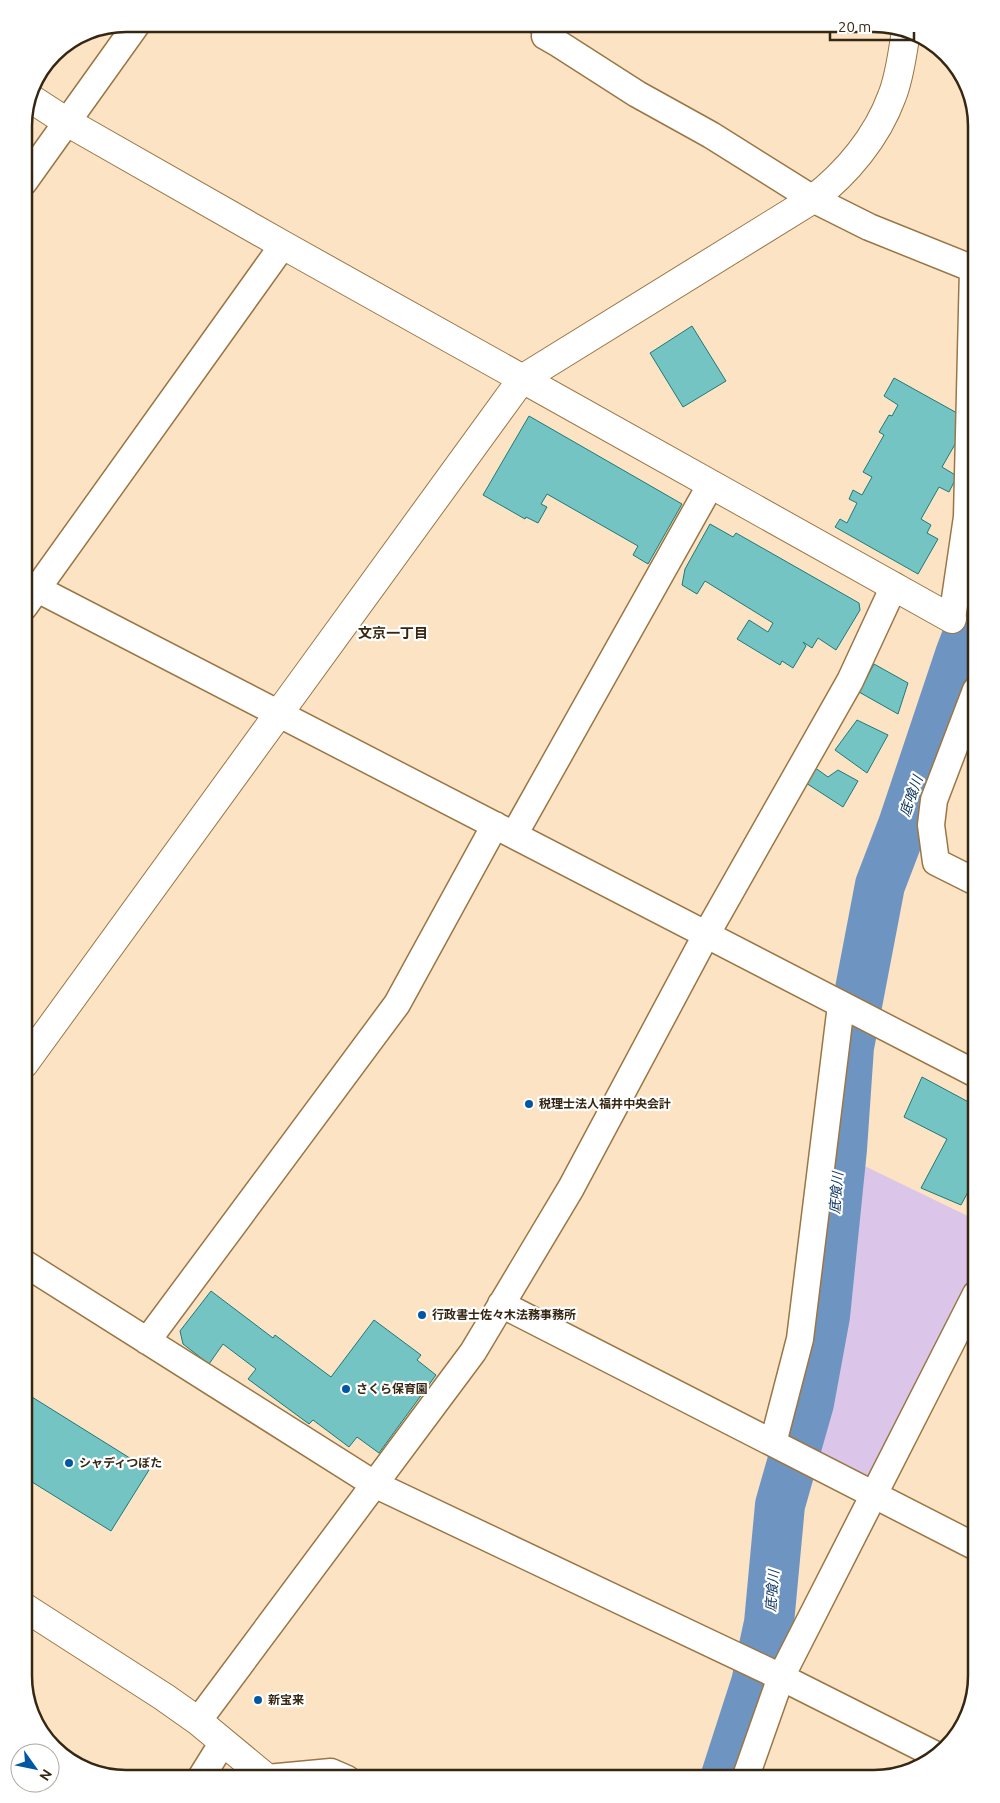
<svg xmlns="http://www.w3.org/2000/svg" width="1000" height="1803" viewBox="0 0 1000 1803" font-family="Ubuntu,'Noto Sans JP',sans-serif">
<rect width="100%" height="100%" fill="#fbe3c4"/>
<path fill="#dbc5e8" d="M850,1159L976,1220V1294L875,1495L799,1456Z"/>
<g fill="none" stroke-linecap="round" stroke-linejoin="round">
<path stroke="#6e95c2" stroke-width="9" d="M523,24L542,35"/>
<path stroke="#6e95c2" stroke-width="50" d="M725,1779L756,1683L769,1623L780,1505L809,1403L825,1316L842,1149L849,1047L880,885L903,825L960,655L976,613"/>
</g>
<path fill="#73c4c2" stroke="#207978" d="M692,326L726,381L683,407L650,353Z
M894,378L966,418V425L942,467L957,476L949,492L939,487L921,519L931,525L927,533L938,539L918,574L835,527L840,519L847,523L857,503L849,499L853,490L862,495L872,477L863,472L884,435L879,432L889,415L892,416L898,405L884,396Z
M529,416L682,504L648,564L633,555L638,546L547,494L541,504L547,507L538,523L526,517L525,519L483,495Z
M710,524L733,537L736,533L859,603L860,610L836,650L818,638L812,648L803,642L806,646L793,668L782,661L780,665L737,639L749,620L768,632L773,623L705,581L697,594L682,585L685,569Z
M874,664L908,683L898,714L859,692Z
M857,720L888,735L867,773L835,750Z
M814,767L828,777L838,770L858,781L843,807L806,783Z
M922,1077L976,1106V1177L961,1205L921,1188L947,1139L904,1117Z
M211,1291L273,1338L275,1335L331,1377L374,1320L421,1355L417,1360L436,1375L379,1453L357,1437L349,1447L313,1420L309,1424L248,1379L256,1369L223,1344L209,1364L183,1344L180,1331Z
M24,1392L149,1470L111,1531L24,1477Z"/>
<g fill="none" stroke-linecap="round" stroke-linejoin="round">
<g stroke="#9b7645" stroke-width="29">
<path id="minor" d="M552,24L545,36L559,44L637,94L711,135L813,199L869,227L976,270
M24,182L137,24
M24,582L976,1074
M24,607L283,245
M952,619L967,517L973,269
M514,835L711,484
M976,882L936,862L931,825L934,800L976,690
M24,1263L374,1484L781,1677L934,1754
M501,1304L976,1547
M147,1341L397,1004L495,825
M773,1443L800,1339L841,1005
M198,1721L473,1352L571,1188L706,935L850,681L894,586
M267,1778L331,1772L347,1779
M200,1779L223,1742
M745,1779L781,1677L976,1294"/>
</g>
<g stroke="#9b7645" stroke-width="30">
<path id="tertiary" d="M30,98L67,122L283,245L952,619
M24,1064L522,379L813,199C847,173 877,137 892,96C900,76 902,54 906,32
M24,1607L164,1697L198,1721L268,1779"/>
</g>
<use href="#minor" stroke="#fff" stroke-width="26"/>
<use href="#tertiary" stroke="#fff" stroke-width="28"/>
</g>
<g fill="#0058a5" stroke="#fff" stroke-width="2">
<circle cx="529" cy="1104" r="5"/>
<circle cx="422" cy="1315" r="5"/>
<circle cx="346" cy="1389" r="5"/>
<circle cx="69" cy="1463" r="5"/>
<circle cx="258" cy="1700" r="5"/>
</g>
<g text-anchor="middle" stroke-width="4.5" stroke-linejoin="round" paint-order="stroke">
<g font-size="12" font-weight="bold" fill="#362712" stroke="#fff" text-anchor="start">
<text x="539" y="1108">税理士法人福井中央会計</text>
<text x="432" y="1319">行政書士佐々木法務事務所</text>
<text x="356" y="1393">さくら保育園</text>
<text x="79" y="1467">シャディつぼた</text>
<text x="268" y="1704">新宝来</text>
</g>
<g font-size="14" font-weight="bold" fill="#362712" stroke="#fff">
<text x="393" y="638">文京一丁目</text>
</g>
<g font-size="14" font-style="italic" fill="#09335e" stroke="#fff">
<text transform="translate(911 796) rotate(-70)" y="5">底喰川</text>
<text transform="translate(836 1193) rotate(-85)" y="5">底喰川</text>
<text transform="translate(772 1591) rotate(-85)" y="5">底喰川</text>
</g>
</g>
<path d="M0 0H1000V1803H0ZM126 32H874A94 94 0 0 1 968 126V1676A94 94 0 0 1 874 1770H126A94 94 0 0 1 32 1676V126A94 94 0 0 1 126 32Z" fill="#fff" fill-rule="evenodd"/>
<path fill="none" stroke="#362712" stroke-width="2.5" d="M126 32H874A94 94 0 0 1 968 126V1676A94 94 0 0 1 874 1770H126A94 94 0 0 1 32 1676V126A94 94 0 0 1 126 32Z"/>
<g transform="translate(35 1768) rotate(123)"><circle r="24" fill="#ffffff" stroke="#afa9a0"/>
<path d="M0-4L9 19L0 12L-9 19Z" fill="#0058a5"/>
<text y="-8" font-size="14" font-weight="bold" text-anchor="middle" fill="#362712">N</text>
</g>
<path d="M830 32v8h84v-8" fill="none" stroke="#362712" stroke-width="2.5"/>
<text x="838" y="32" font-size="15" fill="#362712" stroke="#ffffff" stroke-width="4" paint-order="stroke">20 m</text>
</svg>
